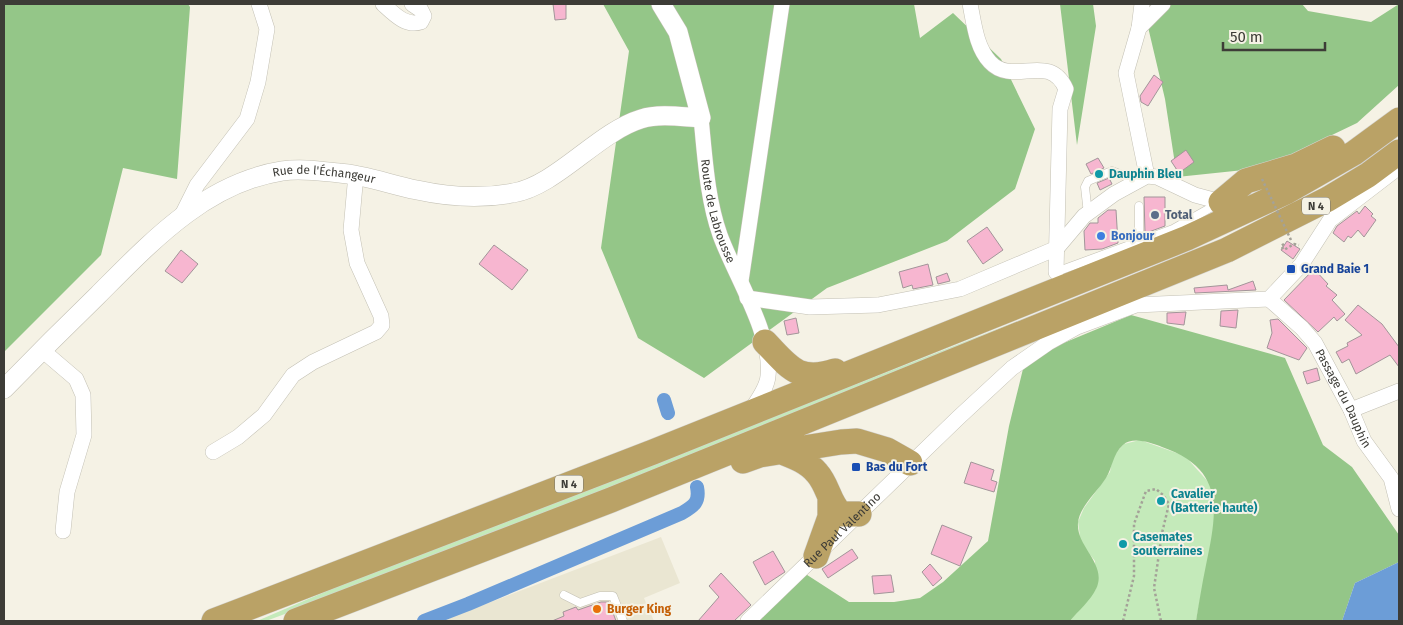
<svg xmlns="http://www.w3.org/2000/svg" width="1403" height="625" viewBox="0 0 1403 625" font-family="'Fira Sans',sans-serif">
<rect width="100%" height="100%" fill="#f5f2e5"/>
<path fill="#eae6d2" d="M661,537L680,583L644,598L654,621H441Z"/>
<path fill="#c4eaba" d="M1090,293C816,404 543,518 266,621H257L341,585Z
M1140,440L1185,456L1211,485L1215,523L1196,621H1070L1096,589L1095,561L1081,543L1078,522L1084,508L1110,472L1113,456L1124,444Z"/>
<path fill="#94c688" d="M4,4H188L190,7L177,179L123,168L101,255L4,352Z
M603,4H914L920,38L953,13L1001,59L1035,129L1015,189L947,241L827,288L704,378L638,338L601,248L629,51Z
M1060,4H1093L1096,26L1077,145Z
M1166,4H1302L1308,11L1371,22L1399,4V85L1357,123L1263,168L1177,177L1165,99L1148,27Z
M1131,315L1285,358L1323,445L1352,467L1399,535V562L1355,583L1342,621H1196C1199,603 1202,584 1206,565C1217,512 1226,469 1162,447C1151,443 1133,436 1123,445C1112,455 1113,467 1106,478C1098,491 1079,507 1078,523C1076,547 1108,564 1096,589C1091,600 1078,611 1070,621H748L801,571L849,602H894L920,598L943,582L988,541L1009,426L1023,369L1054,347Z"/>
<path fill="#6c9dd7" d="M1399,562V621H1342L1355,583Z"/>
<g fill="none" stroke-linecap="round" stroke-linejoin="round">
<path stroke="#6c9dd7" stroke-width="14" d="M664,400L668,413
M424,621L468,604L682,513C694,506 700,502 697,487"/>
</g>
<path fill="#f7b6d0" stroke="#a29599" d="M553,4H566V19L555,20Z
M1154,75L1163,82L1148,106L1141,102L1140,96Z
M1186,150L1194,162L1179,173L1171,161Z
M1098,158L1104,168L1091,174L1086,164Z
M1109,178L1112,184L1100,190L1097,183Z
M1144,197H1165V226L1146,233H1145Z
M1365,206L1373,214L1371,216L1376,220L1364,237L1358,230L1351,238L1348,236L1344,242L1333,233L1337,226L1357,211L1359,214Z
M1108,210H1116L1118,243L1102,249L1085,250L1084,231L1090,223H1098V218Z
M987,227L1003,250L983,264L967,241Z
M1287,241L1300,249L1293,259L1281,250Z
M494,245L528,270L512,290L479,264Z
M181,250L198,264L182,283L165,271Z
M928,264L933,285L913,289L912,285L903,288L899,272Z
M1314,269L1328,284L1326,286L1337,295L1332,300L1345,314L1337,321L1334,317L1318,332L1284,300Z
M947,273L950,281L938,284L936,277Z
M1253,281L1256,290L1195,293L1194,288L1227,285L1228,290Z
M1358,305L1382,324L1399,347V367L1390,355L1356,374L1349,359L1342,363L1336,352L1348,346L1347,343L1362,335L1345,320Z
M1238,310L1236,328L1220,326L1221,311Z
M1186,312L1184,325L1167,323V313Z
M796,318L799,333L787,335L784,321Z
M1278,319L1307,348L1299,360L1267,348L1272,333L1270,320Z
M1317,368L1320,380L1307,384L1303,372Z
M971,462L994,470L991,480L997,482L994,492L964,483Z
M942,525L972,537L960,566L931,554Z
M852,549L858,558L828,578L822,569Z
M773,551L785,572L765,585L753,562Z
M930,564L942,578L933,586L922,572Z
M721,573L751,605L734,621H698L719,597L709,586Z
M891,575L894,592L874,594L872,576Z
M601,602H609L616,621H552L564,616L563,612L576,607L578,610Z"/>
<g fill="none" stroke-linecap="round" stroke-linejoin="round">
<g stroke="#c3c0b4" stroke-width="9">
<path id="service" d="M1088,214L1085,187L1088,181L1112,171L1138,181
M1139,242V206
M1056,272L1173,229L1219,203
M564,595L580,603L600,596H613L623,621"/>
</g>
<g stroke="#c3c0b4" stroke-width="16">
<g id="minor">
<path d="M383,4C394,14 406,27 421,22L424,16L421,10L412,4"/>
<path d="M970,4C974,23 976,47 990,62C1013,87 1049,51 1066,89L1060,109L1056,272"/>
<path d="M1139,28L1142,4"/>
<path id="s1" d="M701,118C705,157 707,198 720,235C734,274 773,335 768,376C767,389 756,402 749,413"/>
<path d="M1147,176L1126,73L1139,28L1163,4"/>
<path d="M181,217L197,185L247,119L258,82L267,29L259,4"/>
<path d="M741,281L782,4"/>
<path d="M747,298L810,307L878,305L960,289L1057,248L1084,216L1114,194L1147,176L1157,177L1195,195L1221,202"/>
<path id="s2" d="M1269,299L1302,328L1315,343L1351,410L1364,441L1391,478L1399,509"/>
<path d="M42,350L76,379L83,395L84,435L67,492L63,531"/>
<path d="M1351,410L1399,391"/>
<path d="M213,452L238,437L264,415L293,375L313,362L376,332L382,325L381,316L357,263L351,230L356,174"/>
<path id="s3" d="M748,621L958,418L1012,368L1048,343L1077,327L1136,305L1269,299L1301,265L1330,220L1399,167"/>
</g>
</g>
<g stroke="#c3c0b4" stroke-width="20">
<g id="tertiary">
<path id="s4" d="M4,389C35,357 66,326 98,295C150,243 205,183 282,171C301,168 320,171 339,173C366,175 391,185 417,190C449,197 481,199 513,193C556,186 598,132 641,119C660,113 682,117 701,118L678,32L661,4"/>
</g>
</g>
<g stroke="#d4d4d3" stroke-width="26">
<path id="trunk" d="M1221,202L1246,181L1296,166L1333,148
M765,342C789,367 798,383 835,371
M782,452C795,457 808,462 817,473C828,485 829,503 841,514H859
M743,461L760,455L841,442L857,441L887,450L910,463
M816,556L830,517V497
M214,621L653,452L1187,238L1286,192L1354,153L1399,120
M296,621L611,500L1227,250L1328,199L1368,175L1399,152"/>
</g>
<path stroke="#a4a298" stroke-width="2.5" stroke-dasharray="2.5 2.5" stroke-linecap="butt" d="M1284,244L1281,246L1284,250L1294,244L1299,245
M1123,621L1134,576V524L1146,491L1156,489L1163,495L1169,504L1162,533L1154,588L1161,621"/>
<use href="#service" stroke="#fff" stroke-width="8"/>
<use href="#minor" stroke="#fff" stroke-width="15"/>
<use href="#tertiary" stroke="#fff" stroke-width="19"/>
<use href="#trunk" stroke="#baa266" stroke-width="25"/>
<path stroke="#a4a298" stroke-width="2.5" stroke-dasharray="2.5 2.5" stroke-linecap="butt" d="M1262,179L1291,240"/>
</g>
<g fill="#0f9aa8" stroke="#f5f2e5" stroke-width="2">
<circle cx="1099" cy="174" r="5"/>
<circle cx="1161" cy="501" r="5"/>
<circle cx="1123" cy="544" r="5"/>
</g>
<circle fill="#5c6f8a" stroke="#f5f2e5" stroke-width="2" cx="1155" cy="215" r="5"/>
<circle fill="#3f7fe0" stroke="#f5f2e5" stroke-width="2" cx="1101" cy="236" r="5"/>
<g fill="#1a4fb4" stroke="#f5f2e5" stroke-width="2">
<rect x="1286" y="264" width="10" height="10" rx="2.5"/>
<rect x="851" y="462" width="10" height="10" rx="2.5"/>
</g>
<circle fill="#e8710a" stroke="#f5f2e5" stroke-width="2" cx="597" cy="609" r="5"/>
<g text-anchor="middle" stroke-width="4" stroke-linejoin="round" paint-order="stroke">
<g fill="#f5f2e5" stroke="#74736b" stroke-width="1">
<rect x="1302" y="197.5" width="28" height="17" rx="4"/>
<rect x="555" y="475.5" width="28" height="17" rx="4"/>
</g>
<g font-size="11" font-weight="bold" fill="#3d3c37">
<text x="1316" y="210">N 4</text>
<text x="569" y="488">N 4</text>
</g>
<g font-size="12" font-weight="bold" fill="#0d838f" stroke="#f5f2e5" text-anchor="start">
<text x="1109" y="178">Dauphin Bleu</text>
<text x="1171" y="498">Cavalier<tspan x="1171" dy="14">(Batterie haute)</tspan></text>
<text x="1133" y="541">Casemates<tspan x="1133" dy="14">souterraines</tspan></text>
</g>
<g font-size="12" fill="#3d3c37" stroke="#f5f2e5">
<text dy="4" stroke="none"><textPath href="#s4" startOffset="401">Rue de l'Échangeur</textPath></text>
<text dy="4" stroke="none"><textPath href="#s1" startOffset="95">Route de Labrousse</textPath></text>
<text dy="4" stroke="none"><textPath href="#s2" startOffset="126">Passage du Dauphin</textPath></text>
<text dy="4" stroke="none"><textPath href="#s3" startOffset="131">Rue Paul Valentino</textPath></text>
</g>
<g font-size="12" font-weight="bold" fill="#4e5e75" stroke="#f5f2e5" text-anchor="start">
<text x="1165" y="219">Total</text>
</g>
<g font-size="12" font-weight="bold" fill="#366cbe" stroke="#f5f2e5" text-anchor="start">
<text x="1111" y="240">Bonjour</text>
</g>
<g font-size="12" font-weight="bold" fill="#164399" stroke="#f5f2e5" text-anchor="start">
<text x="1301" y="273">Grand Baie 1</text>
<text x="866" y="471">Bas du Fort</text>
</g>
<g font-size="12" font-weight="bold" fill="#c56008" stroke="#f5f2e5" text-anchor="start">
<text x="607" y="613">Burger King</text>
</g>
</g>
<rect width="1403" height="625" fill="none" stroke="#3d3c37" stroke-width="10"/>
<path d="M1223 42v8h102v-8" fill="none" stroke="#3d3c37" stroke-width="2.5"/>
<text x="1230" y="42" font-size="15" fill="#3d3c37" stroke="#f5f2e5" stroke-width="4" paint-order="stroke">50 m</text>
</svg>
